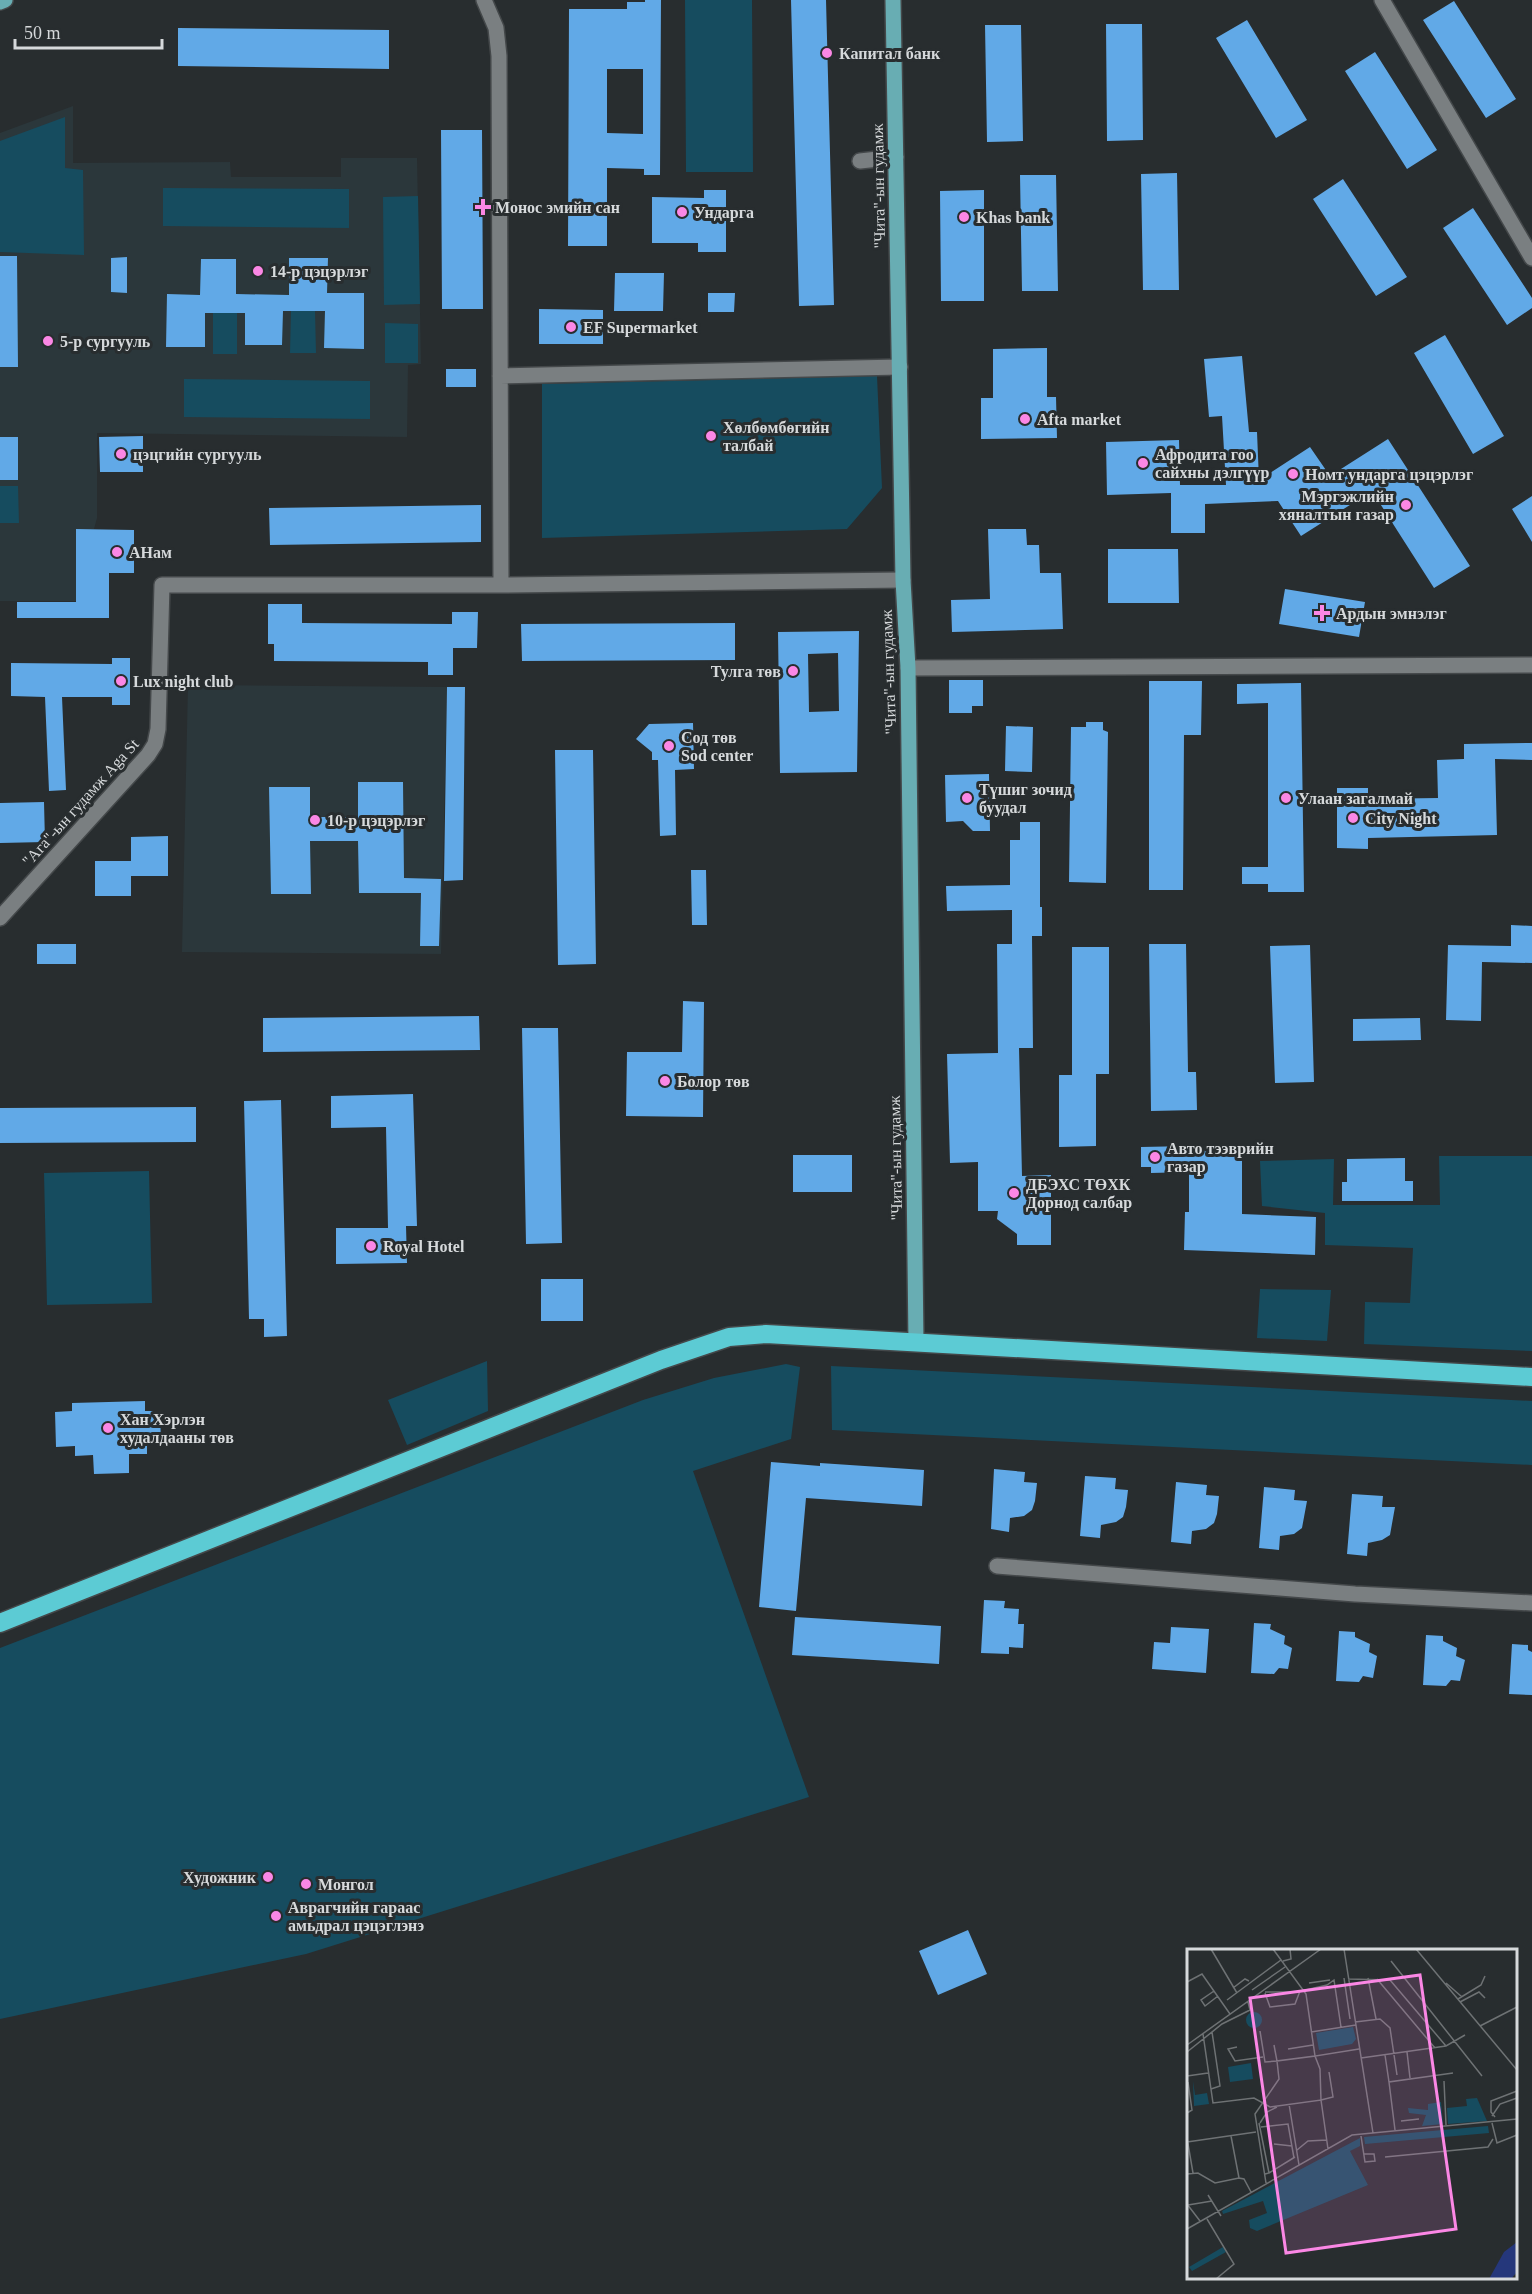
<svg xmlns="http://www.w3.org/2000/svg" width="1532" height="2294" viewBox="0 0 1532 2294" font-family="'Times New Roman',serif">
<rect width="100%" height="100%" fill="#282d2f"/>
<path fill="#2b373b" d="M73,106V163L230,162L231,177H341V158H417L421,364L408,365L407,437L97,433V518L94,529L76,530V573L109,601H0V133Z
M188,685L447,687L441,954L182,952Z"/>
<path fill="#164c5f" d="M685,0H752L753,172H686Z
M65,117V168L83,170L84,255L0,252V141Z
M163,188L349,189V228L163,226Z
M418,196L420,304L384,305L383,197Z
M291,311H315L316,353H290Z
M213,313H237V354H213Z
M385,323L418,324V363H385Z
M877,376L882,488L847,529L542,538V384Z
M184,379L370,381V419L184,417Z
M0,486H18L19,523H0Z
M1439,1156H1532V1351L1364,1344L1365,1302L1410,1303L1413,1248L1325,1245V1213L1262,1206L1260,1161L1334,1159L1333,1205H1440Z
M149,1171L152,1303L47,1305L44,1173Z
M1260,1289L1331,1290L1327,1341L1257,1338Z
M487,1361L488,1411L407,1445L388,1400Z
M786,1364L800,1367L791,1439L693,1471L809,1797L306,1954L0,2019V1648L643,1400L714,1378Z
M831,1366L1532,1401V1465L832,1430Z"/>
<path fill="#61a9e7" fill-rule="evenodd" d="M645,0H661L660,175H644V169L607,168V246H568L569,9H627V2H645ZM607,69H643V134L607,133Z
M791,0H826L834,305L799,306Z
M1454,1L1516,99L1486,118L1423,20Z
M1247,20L1307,120L1276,138L1216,38Z
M1106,24H1142L1143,140L1107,141Z
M985,25H1021L1023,141L987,142Z
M178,28L389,30V69L178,66Z
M1375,52L1437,150L1407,169L1345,71Z
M441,130H482L483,309H442Z
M1177,173L1179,290H1143L1141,174Z
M1020,175H1056L1058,291H1022Z
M1343,179L1407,277L1376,296L1313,199Z
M704,190H726V252H698V243H652V197L704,198Z
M984,190V301H941L940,191Z
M1473,208L1532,298V308L1507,325L1443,228Z
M0,256H17L18,367H0Z
M127,257V293L111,292V258Z
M289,258H328L327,293H364V349L324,348L325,311H283L282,345H245V313H205V347H166L167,294L200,295L201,259H236V294L289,295Z
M615,273H664L663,311H614Z
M708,293H735L734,312H708Z
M539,309L603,310V344H539Z
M1445,335L1504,436L1473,454L1414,353Z
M1047,348V397H1056L1057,438L981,439V398H993V349Z
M1242,356L1249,432H1257L1259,480L1310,447L1330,476L1388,439L1470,566L1434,588L1372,491L1301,536L1278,501L1205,504V533H1171V493L1107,495L1106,442L1179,440L1180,485H1226L1222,416L1209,417L1204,359Z
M446,369H476V387H446Z
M143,436V472H100L99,437Z
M0,437H18V480H0Z
M1532,496V542L1512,509Z
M481,505V542L270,545L269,508Z
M76,529L134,530V573H109V618H17V602H76Z
M988,529H1026L1027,545H1039L1040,573H1061L1063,629L952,632L951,600L990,599Z
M1108,549H1178L1179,603H1108Z
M1285,589L1365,602L1359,637L1279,624Z
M268,604H302V623L452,624V612H478L477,648H453V675H428V662L274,661V644H268Z
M735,623V660L522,661L521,624Z
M859,631L857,772L780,773L778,632ZM838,653L839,711L809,712L808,654Z
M112,658H130V705H112V697H62L66,790L49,791L45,697L11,696V663L112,664Z
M949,680H983V706H972V713H949Z
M1149,681H1202L1201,735H1184L1183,890H1149Z
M1301,683L1304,892H1268V884H1242V867H1268V703L1237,704V684Z
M447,687H465L463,880L444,881Z
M1086,722H1103V730L1108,732L1106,883L1069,882L1071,727H1086Z
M693,723L694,769L675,770L676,835L660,836L658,760H652V752L636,739L649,724Z
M1006,726L1033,727L1032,772L1005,771Z
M1532,743V760L1495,759L1497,835L1368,838V849L1337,848V788H1368V799L1438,798L1437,760L1464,759V744Z
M555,750H593L596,964L558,965Z
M989,774L990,831H973L963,821L946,822L945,775Z
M358,782H403L404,878L441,879L439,946H420L421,893H359L358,841H310L311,894H271L269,787H310V817H358Z
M44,802L45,842L0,843V803Z
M1020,822H1040V907H1042V936H1032L1033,1048H1019L1022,1176L1051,1175V1245H1017V1234L997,1219L998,1211H978V1162L950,1163L947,1054L998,1053L997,944H1012V910L947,911L946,886L1010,885V840H1020Z
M168,836V876H131V896H95V861H131V837Z
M691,870H706L707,925H692Z
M1511,925L1532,926V963L1482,962L1481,1021L1446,1020L1448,945L1511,946Z
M37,944H76V964H37Z
M1149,944H1186L1188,1072H1196L1197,1110L1151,1111Z
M1310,945L1314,1082L1275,1083L1270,946Z
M1072,947H1109V1074H1096V1146L1059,1147V1075H1072Z
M683,1001L704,1002L703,1117L626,1116L627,1052H682Z
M479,1016L480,1050L263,1052V1018Z
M1420,1018L1421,1040L1353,1041V1019Z
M522,1028H558L562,1243L526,1244Z
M413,1094L417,1226H406L407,1263L336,1264V1228H388L386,1127L331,1128V1096Z
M281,1100L287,1336L264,1337V1319H249L244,1101Z
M196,1107V1142L0,1143V1108Z
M1189,1146L1242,1147V1214L1316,1217L1315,1255L1184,1250L1185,1212H1189V1172L1151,1173V1167H1141V1147Z
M793,1155H852V1192H793Z
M1405,1158V1181H1413V1201H1342V1182H1347V1159Z
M541,1279H583V1321H541Z
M145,1401V1411H160L161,1444H147V1454H129V1473L94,1474L93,1455L75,1456V1446L56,1447L55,1412L72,1411V1403Z
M771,1462L820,1466V1463L924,1470L922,1506L806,1498L796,1611L759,1607Z
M994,1469L1025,1472L1024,1482L1037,1483L1035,1501L1032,1510L1024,1516L1010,1518L1009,1532L991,1529Z
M1085,1476L1116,1478L1115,1489L1128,1490L1126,1507L1123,1517L1116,1522L1101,1525L1100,1538L1080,1536Z
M1176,1482L1207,1485L1206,1495L1219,1496L1217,1514L1214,1523L1206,1529L1192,1531L1191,1544L1171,1542Z
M1264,1487L1295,1490L1294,1500L1307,1501L1302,1528L1294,1534L1280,1536L1279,1550L1259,1548Z
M1352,1494L1383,1496L1382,1507H1395L1390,1535L1382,1540L1368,1543L1367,1556L1347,1554Z
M984,1600L1005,1601L1004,1608L1019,1609L1018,1624H1024L1023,1648L1009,1647V1654L981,1653Z
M795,1617L941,1626L939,1664L792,1655Z
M1254,1623L1271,1624L1270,1629L1285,1636L1284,1644L1292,1648L1288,1669L1279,1668L1274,1674L1251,1673Z
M1171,1627L1209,1629L1206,1673L1152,1669L1154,1642L1170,1643Z
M1339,1631L1355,1632V1637L1370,1644L1369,1652L1377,1656L1373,1678L1363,1676L1359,1682L1336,1681Z
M1426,1635L1443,1636V1641L1457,1648L1456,1656L1465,1660L1460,1681L1451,1680L1446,1686L1423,1685Z
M1512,1644L1528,1645V1650L1532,1652V1695L1509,1694Z
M968,1930L987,1974L938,1995L919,1951Z"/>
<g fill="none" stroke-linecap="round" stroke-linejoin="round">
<g stroke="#44484a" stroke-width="18">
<path id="minor" d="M1382,0L1532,258
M860,161L896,157
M500,376L900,367
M501,585L903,580
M908,668L1532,665
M0,918L148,755L155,744L158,729L162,585H501L499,56L496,28L484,0
M997,1566L1355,1594L1532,1603"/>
</g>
<g stroke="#44484a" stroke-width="18">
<path id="major" d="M893,0L903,580L908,668L916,1343
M0,2L5,0"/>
</g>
<g stroke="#44484a" stroke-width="21">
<path id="highway" d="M0,1623L661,1360L729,1337L766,1334L1532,1377"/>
</g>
<use href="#minor" stroke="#7a7f81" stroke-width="15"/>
<use href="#major" stroke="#68adb3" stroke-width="15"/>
<use href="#highway" stroke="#5ccbd4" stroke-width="18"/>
</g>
<g fill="#fb87e5" stroke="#282d2f" stroke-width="2">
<circle cx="827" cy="53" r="6"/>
<path d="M480 198h6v6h6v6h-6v6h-6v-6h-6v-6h6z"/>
<circle cx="682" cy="212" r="6"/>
<circle cx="964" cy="217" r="6"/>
<circle cx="258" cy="271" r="6"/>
<circle cx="571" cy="327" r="6"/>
<circle cx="48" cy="341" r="6"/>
<circle cx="1025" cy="419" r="6"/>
<circle cx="711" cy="436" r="6"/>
<circle cx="121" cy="454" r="6"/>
<circle cx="1143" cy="463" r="6"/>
<circle cx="1293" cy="474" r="6"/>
<circle cx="1406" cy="505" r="6"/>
<circle cx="117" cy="552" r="6"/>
<path d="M1319 604h6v6h6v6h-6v6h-6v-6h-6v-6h6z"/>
<circle cx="793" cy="671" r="6"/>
<circle cx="121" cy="681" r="6"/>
<circle cx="669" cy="746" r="6"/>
<circle cx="967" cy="798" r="6"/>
<circle cx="1286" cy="798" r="6"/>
<circle cx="1353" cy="818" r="6"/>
<circle cx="315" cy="820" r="6"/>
<circle cx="665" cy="1081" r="6"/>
<circle cx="1155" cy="1157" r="6"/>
<circle cx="1014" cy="1193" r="6"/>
<circle cx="371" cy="1246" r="6"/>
<circle cx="108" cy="1428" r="6"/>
<circle cx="268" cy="1877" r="6"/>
<circle cx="306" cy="1884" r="6"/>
<circle cx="276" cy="1916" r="6"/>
</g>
<g text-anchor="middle" stroke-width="6" stroke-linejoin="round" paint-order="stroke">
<g font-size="16" font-weight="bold" fill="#d6d9db" stroke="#282d2f" text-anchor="start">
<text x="839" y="59">Капитал банк</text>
<text x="495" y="213">Монос эмийн сан</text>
<text x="694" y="218">Ундарга</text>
<text x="976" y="223">Khas bank</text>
<text x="270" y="277">14-р цэцэрлэг</text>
<text x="583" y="333">EF Supermarket</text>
<text x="60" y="347">5-р сургууль</text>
<text x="1037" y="425">Afta market</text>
<text x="723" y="433">Хөлбөмбөгийн<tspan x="723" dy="18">талбай</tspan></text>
<text x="133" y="460">цэцгийн сургууль</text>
<text x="1155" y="460">Афродита гоо<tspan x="1155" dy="18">сайхны дэлгүүр</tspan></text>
<text x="1305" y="480">Номт ундарга цэцэрлэг</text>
<text x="1394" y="502" text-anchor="end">Мэргэжлийн<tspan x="1394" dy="18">хяналтын газар</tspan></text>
<text x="129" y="558">АНам</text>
<text x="1336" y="619">Ардын эмнэлэг</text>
<text x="781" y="677" text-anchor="end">Тулга төв</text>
<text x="133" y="687">Lux night club</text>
<text x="681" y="743">Сод төв<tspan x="681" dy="18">Sod center</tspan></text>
<text x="979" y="795">Түшиг зочид<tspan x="979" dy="18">буудал</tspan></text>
<text x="1298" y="804">Улаан загалмай</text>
<text x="1365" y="824">City Night</text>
<text x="327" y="826">10-р цэцэрлэг</text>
<text x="677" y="1087">Болор төв</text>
<text x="1167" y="1154">Авто тээврийн<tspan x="1167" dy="18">газар</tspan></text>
<text x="1026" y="1190">ДБЭХС ТӨХК<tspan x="1026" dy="18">Дорнод салбар</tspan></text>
<text x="383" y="1252">Royal Hotel</text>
<text x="120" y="1425">Хан Хэрлэн<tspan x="120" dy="18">худалдааны төв</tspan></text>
<text x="256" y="1883" text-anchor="end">Художник</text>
<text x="318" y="1890">Монгол</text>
<text x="288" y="1913">Аврагчийн гараас<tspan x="288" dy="18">амьдрал цэцэглэнэ</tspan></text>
</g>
<g font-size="16" fill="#d6d9db" stroke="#282d2f">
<text transform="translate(878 186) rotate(-91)" y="6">"Чита"-ын гудамж</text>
<text transform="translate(888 672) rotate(-92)" y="6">"Чита"-ын гудамж</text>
<text transform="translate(80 802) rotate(-48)" y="6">"Ага"-ын гудамж Aga St</text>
<text transform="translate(895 1158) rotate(-91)" y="6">"Чита"-ын гудамж</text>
</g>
</g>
<g transform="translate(1187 1949)">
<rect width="330" height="330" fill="#282d2f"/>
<path d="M59 71a8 8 0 1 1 16 0a8 8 0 1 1-16 0ZM166,78L169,90L165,95L132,101L129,84ZM64,114L66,130L43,133L41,118ZM6,132L8,146L20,144L22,155L7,157ZM290,149L300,172L261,175L260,159L280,157L279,150ZM254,153L256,175L235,177L239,166L222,164L221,159L241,161V155ZM301,177L302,184L178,195L177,188ZM173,189V197L163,202L181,236L70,282L63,279L62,271L80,264L76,252L36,265L35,262ZM36,298L39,303L5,322L2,318Z" fill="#164c5f"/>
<path d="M330,293V323L324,330H302L317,303Z" fill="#25377b"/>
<path fill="none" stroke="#6e7274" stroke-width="1.5" d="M24,0L50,44M157,0L186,184M229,0L330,121M96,12L104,10L103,0M204,12L295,127M157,29L163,70M181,29L189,70M161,30L203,31L259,97M190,30L248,99M0,33L15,25L43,65M122,34L143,31M259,34L275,48M46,39L58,30L62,32M65,41L98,18M27,42L14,51L18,57L31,47M78,43H110L140,36L147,31L154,78M78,44L83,58L108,55L113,42M271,50L294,36L298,27M40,51L94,11M273,53L292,43L298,49M168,73L193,70L203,79L210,126M293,77L330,58M73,82L78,113L90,112L87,96M124,83L169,76M16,85L26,154L67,149L83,158L134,151L141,200M0,96L134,0M50,98L41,100L48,112L76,108M101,100L126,96M0,103L35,75L63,61L61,53M220,103L223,129M198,106L202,133M174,109L259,97L278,86M142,123L146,148L134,151L133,120L128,107L172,100M0,127L21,124M257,132L259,176M24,140L33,137L25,83M102,155L112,216M0,164L5,161L1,133M305,167L313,155L330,149M308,168L304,163V152L330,142M214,172L232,170M72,174L82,224L78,225M73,174L80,163L90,158M305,174L310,194L330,186M74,178L101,175L107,209M208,181L202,133L266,124M44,187L52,229L57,230L64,243M174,187L178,213L188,212L187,205H177M0,189L6,224M0,193L69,183M87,195L105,197M110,201L121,192L140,191M198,208L301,198L306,190M82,224L108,208M0,225L11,224L28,234L52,229M79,234L68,165L92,130L90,112L128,107L119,45L86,0M21,246L34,267M0,255L13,272M1,256L25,252M20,270L47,315L29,330M0,280L165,186L330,170"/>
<path fill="#fb87e5" fill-opacity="0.15" stroke="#fb87e5" stroke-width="3" d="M233,26L269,280L99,304L63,49Z"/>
<rect width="330" height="330" fill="none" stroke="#d6d9db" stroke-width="3"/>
</g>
<path d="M15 39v9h147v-9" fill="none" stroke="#d6d9db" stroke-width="3"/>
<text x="24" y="39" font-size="18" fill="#d6d9db" stroke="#282d2f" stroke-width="4.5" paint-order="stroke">50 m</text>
</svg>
